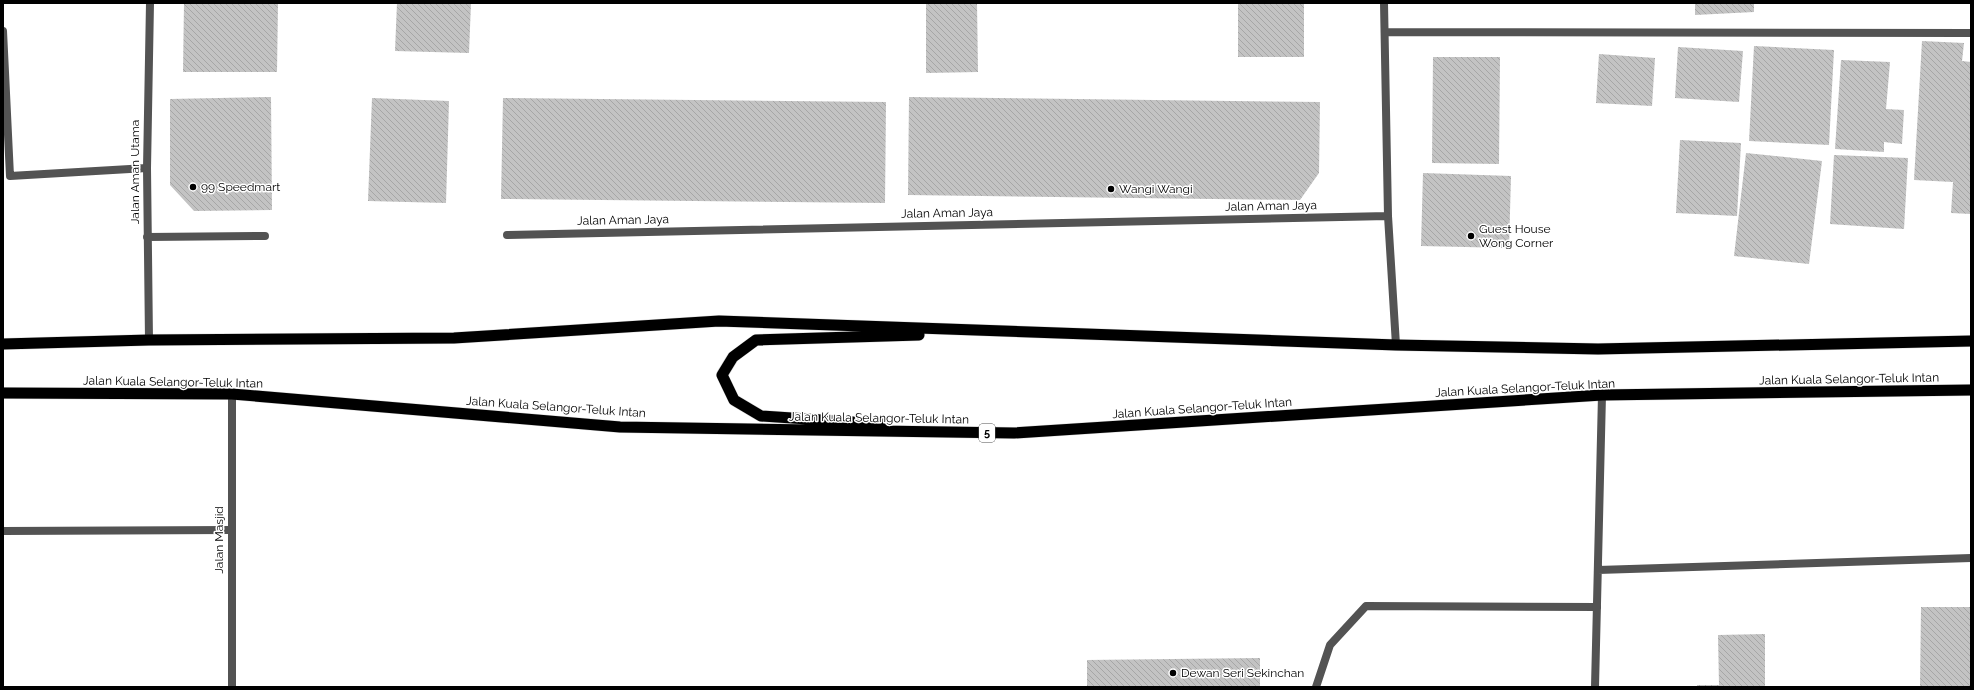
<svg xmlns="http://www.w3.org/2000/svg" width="1974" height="690" viewBox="0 0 1974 690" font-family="Raleway,sans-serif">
<defs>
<pattern id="building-back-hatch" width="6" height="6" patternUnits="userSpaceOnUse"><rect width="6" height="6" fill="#c3c3c3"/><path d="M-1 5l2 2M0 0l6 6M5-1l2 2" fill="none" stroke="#a6a6a6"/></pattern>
</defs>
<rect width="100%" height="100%" fill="#fff"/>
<path fill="url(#building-back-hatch)" d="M184,3H278L277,72H183Z
M397,3H471L469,53L395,51Z
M926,3H977L978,72L926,73Z
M1238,3H1304V57H1238Z
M1695,3H1754V12L1695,15Z
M1922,41L1964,43L1962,61L1971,62V214L1951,213L1953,182L1914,180Z
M1754,46L1834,50L1829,145L1749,141Z
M1678,47L1743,51L1739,102L1675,98Z
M1599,54L1655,58L1652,106L1596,103Z
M1433,57H1500L1499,164L1432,163Z
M1841,60L1890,62L1886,109L1904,110L1902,144L1884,142V152L1835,149Z
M271,97L272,210L194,211L170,185V99Z
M909,97L1320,102L1319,173L1300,200L908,195Z
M372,98L449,101L446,203L368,201Z
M503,98L886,102L885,203L501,199Z
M1680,140L1741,143L1737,216L1676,213Z
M1746,153L1822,161L1809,264L1734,256Z
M1834,155L1908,158L1904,229L1830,224Z
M1423,173L1511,176L1509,248L1421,246Z
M1921,607H1971V687H1920Z
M1765,634V687H1697V685H1719L1718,635Z
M1260,658V687H1087V660Z"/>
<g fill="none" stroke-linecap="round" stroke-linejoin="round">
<g stroke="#dbdbdb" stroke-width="12">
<path id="trunk" d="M3,344L149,340L454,338L719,321L1396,345L1598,349L1971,341
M3,393L232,394L620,427L1014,433L1602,395L1971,390
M882,424L761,416L734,400L722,375L733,357L756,340L919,335"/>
</g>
<path stroke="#535353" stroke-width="8" d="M3,31L10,176L147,168
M3,531L231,530
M1316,687L1330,645L1366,606L1597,607"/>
<path stroke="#535353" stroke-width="8" d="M1384,3L1388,216L1396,345
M1385,32L1971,33
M507,235L1388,216
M147,237L265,236
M149,340L147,168L150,3
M232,394V687
M1598,570L1971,558
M1595,687L1602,395"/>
<use href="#trunk" stroke="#000" stroke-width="11"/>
</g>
<g fill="#000" stroke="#fff" stroke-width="1.5">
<circle cx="193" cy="187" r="4"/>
<circle cx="1111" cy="189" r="4"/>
<circle cx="1471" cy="236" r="4"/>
<circle cx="1173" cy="673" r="4"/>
</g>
<g text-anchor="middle" stroke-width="3" stroke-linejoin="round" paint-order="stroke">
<rect fill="#fff" stroke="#4c4c4c" stroke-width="1" x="979" y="424" width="16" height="18" rx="3"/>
<g font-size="11" font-weight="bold" fill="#000">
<text x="987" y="437">5</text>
</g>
<g font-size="12" fill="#000" stroke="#fff">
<text transform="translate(135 172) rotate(-90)" y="4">Jalan Aman Utama</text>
<text transform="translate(1271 206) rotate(-1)" y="4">Jalan Aman Jaya</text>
<text transform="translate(947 213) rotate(-1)" y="4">Jalan Aman Jaya</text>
<text transform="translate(623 220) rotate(-1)" y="4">Jalan Aman Jaya</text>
<text transform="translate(1849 379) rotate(-1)" y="4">Jalan Kuala Selangor-Teluk Intan</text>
<text transform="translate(173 382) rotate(1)" y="4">Jalan Kuala Selangor-Teluk Intan</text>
<text transform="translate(1525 388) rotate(-3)" y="4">Jalan Kuala Selangor-Teluk Intan</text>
<text transform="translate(556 407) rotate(4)" y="4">Jalan Kuala Selangor-Teluk Intan</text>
<text transform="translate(1202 408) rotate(-4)" y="4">Jalan Kuala Selangor-Teluk Intan</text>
<text transform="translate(879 418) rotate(1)" y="4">Jalan Kuala Selangor-Teluk Intan</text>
<text transform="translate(219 540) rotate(-90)" y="4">Jalan Masjid</text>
</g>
<g font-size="12" fill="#000" stroke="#fff" text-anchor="start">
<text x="201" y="191">99 Speedmart</text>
<text x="1119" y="193">Wangi Wangi</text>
<text x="1479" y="233">Guest House<tspan x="1479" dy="14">Wong Corner</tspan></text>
<text x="1181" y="677">Dewan Seri Sekinchan</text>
</g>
</g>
<rect width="1974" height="690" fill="none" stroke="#000000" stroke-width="8"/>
</svg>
